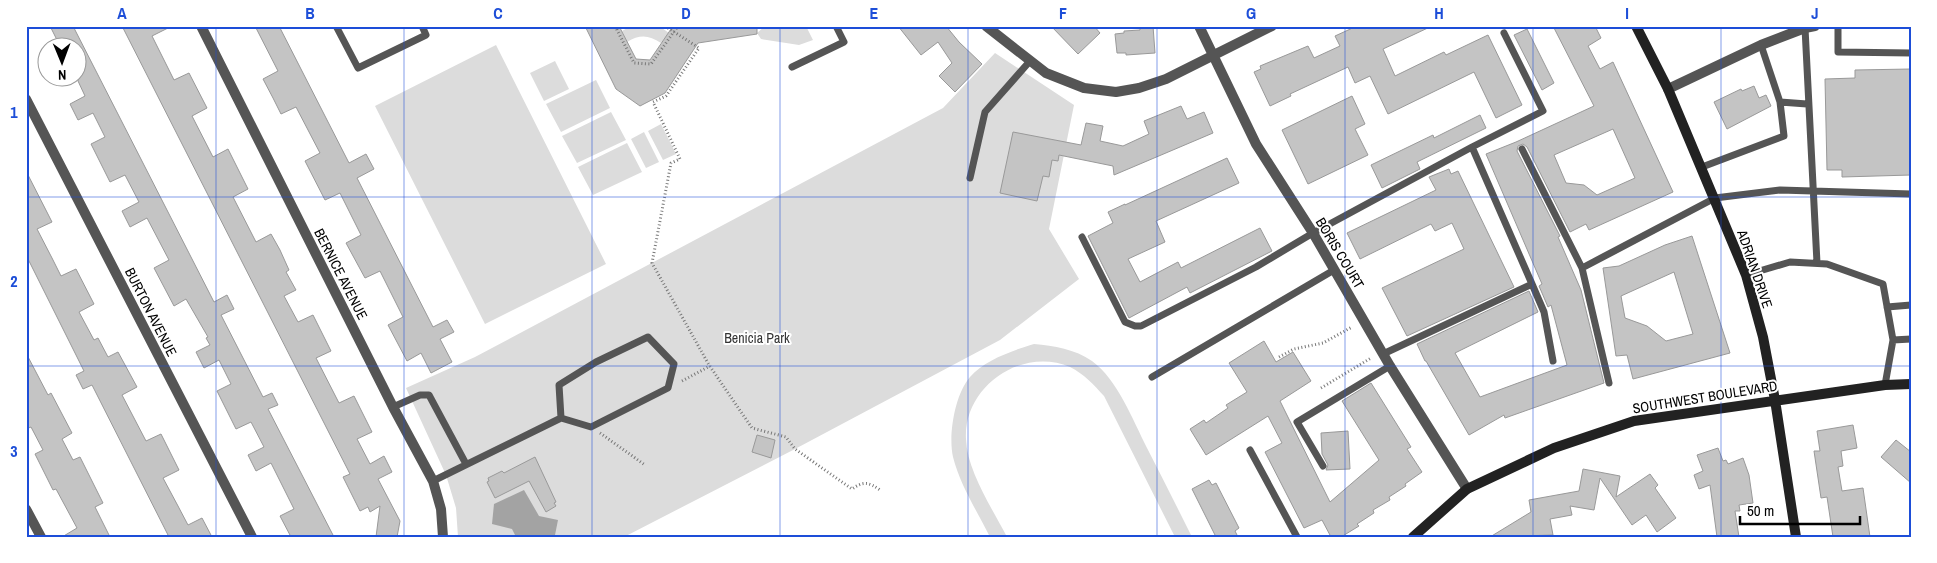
<svg xmlns="http://www.w3.org/2000/svg" width="1937" height="563" viewBox="0 0 1937 563" font-family="'Archivo Narrow',sans-serif">
<rect width="100%" height="100%" fill="#fff"/>
<path fill="#dcdcdc" d="M631,26H659L669,33L661,43C649,35 640,34 627,42L622,31Z
M765,26H806L813,40L799,45L761,39L757,33Z
M496,45L606,264L485,324L375,106Z
M995,53L1074,105L1049,229L1079,279L1000,340L795,449L624,537H458L456,508L446,475L406,388L475,357L943,108Z
M555,61L569,89L544,101L530,73Z
M596,80L610,108L561,132L546,104Z
M611,112L626,140L577,163L562,136Z
M661,124L676,154L663,160L648,131Z
M644,132L659,162L646,168L631,139Z
M627,143L642,172L593,195L578,167Z
M1034,344C1054,346 1075,349 1092,361C1117,379 1133,420 1147,448C1162,477 1177,507 1192,537H1175L1104,396C1094,385 1084,374 1070,367C1022,346 963,387 966,439C967,471 992,508 1007,537H990C977,511 960,485 953,457C948,435 955,394 970,377C984,360 1014,350 1034,344Z"/>
<path fill="#a3a3a3" d="M524,490L539,516L558,520L555,535L516,537L512,529L492,524L494,504Z"/>
<path fill="#c4c4c4" stroke="#999" fill-rule="evenodd" d="M50,26L74,28L214,302L227,295L234,309L221,315L263,397L272,393L278,405L268,409L334,537H291L280,516L294,509L271,463L256,471L248,455L264,447L251,422L236,429L217,391L231,384L219,360L204,368L196,352L210,345L206,338L208,337L186,299L174,306L154,268L169,260L147,218L130,227L122,211L139,202L125,175L110,182L91,144L105,137L93,113L78,120L70,104L85,96L78,81V48H61Z
M122,26H172L152,36L174,80L189,73L207,108L192,116L213,157L228,149L248,189L233,197L256,242L271,234L280,250L289,270L286,272L296,290L284,296L298,322L313,315L331,351L316,358L339,403L354,396L372,432L357,439L370,464L384,456L392,472L378,479L400,521L397,537H376L380,506L370,512L368,507L360,511L343,477L350,474Z
M255,26H279L349,163L366,154L374,169L357,178L433,327L447,320L454,332L440,339L452,362L431,373L421,353L407,361L388,325L403,317L380,271L365,278L346,243L361,235L340,193L325,200L305,161L320,153L296,107L281,114L273,98L263,79L278,71Z
M585,26H619L636,59L650,60L673,26H757V34L698,43L665,93L640,106L616,89Z
M898,26H946L959,42L982,64L955,92L939,76L952,63L938,42L921,55Z
M1051,26H1094L1100,33L1078,54Z
M1140,26H1153L1155,53L1126,55V53H1117L1115,34L1124,33V31L1140,30Z
M1357,26H1432L1383,49L1395,76L1444,52L1446,55L1488,35L1522,105L1496,118L1474,72L1388,114L1370,76L1355,83L1348,67L1290,94L1291,96L1270,106L1254,72L1261,69L1260,66L1308,46L1314,58L1340,46L1335,36Z
M1553,26H1595L1601,38L1588,46L1600,69L1613,62L1673,192L1589,230L1586,224L1570,232L1527,147L1523,144L1518,146L1517,151L1560,236L1558,237L1581,290L1604,383L1505,418L1504,415L1469,435L1426,361H1425L1417,344L1529,291L1538,312L1455,353L1480,397L1567,365L1551,305L1548,307L1539,286L1542,284L1486,154L1516,142L1594,106ZM1613,129L1635,178L1597,195L1584,185L1566,183L1554,155Z
M1527,29L1554,83L1542,90L1514,35Z
M1911,69V175L1842,177V170H1827L1825,79L1855,78V70Z
M1754,86L1759,98L1766,95L1771,106L1727,129L1714,102L1741,89L1742,91Z
M1352,96L1365,124L1355,129L1368,155L1308,184L1282,130Z
M1181,106L1187,119L1204,112L1213,133L1114,175L1113,166L1059,155L1058,161L1052,160L1049,177L1043,176L1037,201L1000,193L1013,132L1081,145L1086,123L1103,126L1100,141L1123,146L1149,134L1144,121Z
M1480,115L1486,128L1417,162L1420,169L1382,188L1371,165L1433,135L1434,138Z
M1227,158L1239,183L1156,221L1165,242L1128,259L1140,282L1178,262L1181,268L1260,228L1272,251L1190,293L1187,287L1129,318L1088,236L1113,223L1108,212L1125,204V205Z
M1449,169L1451,174L1458,171L1514,287L1407,336L1382,288L1464,249L1452,223L1435,231L1431,224L1360,259L1347,233L1436,190L1429,177Z
M26,171L52,222L37,229L52,258L61,276L76,269L94,304L79,312L94,340L98,338L108,357L118,352L137,387L122,395L146,441L161,434L179,470L163,478L178,506L188,525L202,518L212,537H165L168,535L92,385L83,389L76,375L84,371L26,255Z
M1692,236L1730,353L1633,379L1627,355L1616,356L1603,268L1619,266L1665,245ZM1674,272L1693,334L1666,341L1647,326L1625,318L1621,296Z
M1264,341L1276,362L1293,352L1311,381L1280,401L1330,502L1379,460L1342,401L1371,383L1411,447L1407,449L1422,472L1405,484L1406,486L1389,497L1390,500L1373,510L1374,513L1357,524L1359,526L1341,537H1331L1322,520L1304,528L1265,452L1282,443L1268,416L1206,455L1190,429L1204,420L1206,423L1228,408L1226,405L1247,392L1229,363Z
M26,353L48,395L51,393L72,433L62,439L73,460L80,457L103,503L95,507L110,537H62L77,528L56,489L53,490L35,454L43,450L31,427L26,429Z
M1853,425L1857,448L1841,451L1843,466L1838,467L1842,491L1863,488L1870,537H1833L1827,497L1821,498L1814,451H1820L1817,431Z
M1348,431L1350,469L1326,470L1328,465L1322,454L1321,433Z
M757,435L775,440L771,458L752,452Z
M1896,440L1911,452V483L1881,457Z
M1718,448L1723,461L1726,460L1728,464L1743,458L1749,475L1753,503L1739,505L1740,511H1735L1739,537H1717L1710,485L1699,489L1694,475L1703,471L1697,455Z
M535,457L556,502L554,503L556,506L546,512L529,481L495,498L487,482L489,481L488,478L502,471L504,473Z
M1583,469L1620,476L1616,497L1650,474L1658,485L1655,488L1676,518L1657,532L1646,515L1632,525L1600,478L1594,510L1570,506L1572,515L1550,519L1553,535L1490,537L1531,512L1529,500L1579,491Z
M1209,480L1212,485L1216,483L1239,528L1235,531L1238,537H1216L1192,489Z"/>
<g fill="none" stroke-linecap="round" stroke-linejoin="round">
<path stroke="#777" stroke-width="3" stroke-dasharray="1 2.5" stroke-linecap="butt" d="M615,26L634,63L651,64L678,26
M665,26L699,48L666,96L653,102L680,159L671,163L652,263L709,365L752,428L786,437L795,449L852,489C863,481 869,482 880,490
M617,29L623,26
M1279,357L1294,349L1323,343L1352,327
M682,381L710,366
M1321,388L1371,358
M600,433L645,465"/>
<path stroke="#555" stroke-width="7" d="M336,26L358,68L426,35L422,26
M1838,26V52L1911,53
M1805,28L1817,263
M1761,45L1780,102L1807,104
M792,67L844,42L836,26
M1472,147L1543,111L1504,33
M1522,149L1582,268
M1702,167L1784,136L1780,102
M970,178L985,112L1030,61
M1082,237L1125,322L1135,326H1141L1256,267L1313,233L1472,147L1532,284
M1746,275L1790,262L1827,264L1883,284L1893,340
M1887,307L1911,305
M1383,354L1532,284L1544,312L1553,361
M1152,377L1334,270
M1609,383L1582,268L1715,198L1780,190L1911,194
M1885,385L1893,340L1911,339
M393,407L420,395H429L466,464
M1250,450L1297,537
M1323,466L1297,422L1390,366
M433,481L561,418L591,427L668,388L674,364L648,337L596,362L559,385L561,418"/>
<path stroke="#555" stroke-width="10" d="M201,26L393,407L433,481L441,509L443,537
M986,26L1046,73L1084,88L1116,92L1139,88L1166,79L1272,26
M1199,26L1256,144L1313,233L1390,366L1467,489
M1668,89L1761,45L1805,28L1815,26
M26,99L252,537
M26,509L41,537"/>
<path stroke="#222" stroke-width="10" d="M1636,26L1668,89L1746,275L1763,337L1775,400L1796,537
M1413,537L1467,489L1554,448L1634,421L1885,385L1911,384"/>
</g>
<path fill="none" stroke="#1d4ed8" stroke-width="1" stroke-opacity="0.55" d="M216,26V537M404,26V537M592,26V537M780,26V537M968,26V537M1157,26V537M1345,26V537M1533,26V537M1721,26V537M26,197H1911M26,366H1911"/>
<g text-anchor="middle" stroke-width="4" stroke-linejoin="round" paint-order="stroke">
<g font-size="14" fill="#000" stroke="#fff">
<text transform="translate(1340 253) rotate(59)" y="5">BORIS COURT</text>
<text transform="translate(1755 269) rotate(71)" y="5">ADRIAN DRIVE</text>
<text transform="translate(341 274) rotate(63)" y="5">BERNICE AVENUE</text>
<text transform="translate(151 312) rotate(63)" y="5">BURTON AVENUE</text>
<text transform="translate(1705 397) rotate(-9)" y="5">SOUTHWEST BOULEVARD</text>
</g>
<g font-size="14" fill="#333" stroke="#fff">
<text x="757" y="343">Benicia Park</text>
</g>
</g>
<rect width="1937" height="563" fill="none" stroke="#ffffff" stroke-width="55"/>
<g transform="translate(62 62) rotate(179)"><circle r="24" fill="#ffffff" stroke="#999999"/>
<path d="M0-4L9 19L0 12L-9 19Z" fill="#000000"/>
<text y="-8" font-size="14" font-weight="bold" text-anchor="middle" fill="#000000">N</text>
</g>
<path d="M1740 516v8h120v-8" fill="none" stroke="#000000" stroke-width="2.5"/>
<text x="1747" y="516" font-size="15" fill="#000000" stroke="#ffffff" stroke-width="4" paint-order="stroke">50 m</text>
<rect x="28" y="28" width="1882" height="508" fill="none" stroke="#1d4ed8" stroke-width="2"/>
<g font-size="16" text-anchor="middle" font-weight="bold" fill="#1d4ed8">
<text x="122" y="19">A</text>
<text x="310" y="19">B</text>
<text x="498" y="19">C</text>
<text x="686" y="19">D</text>
<text x="874" y="19">E</text>
<text x="1063" y="19">F</text>
<text x="1251" y="19">G</text>
<text x="1439" y="19">H</text>
<text x="1627" y="19">I</text>
<text x="1815" y="19">J</text>
<text x="14" y="118">1</text>
<text x="14" y="287">2</text>
<text x="14" y="457">3</text>
</g>
</svg>
